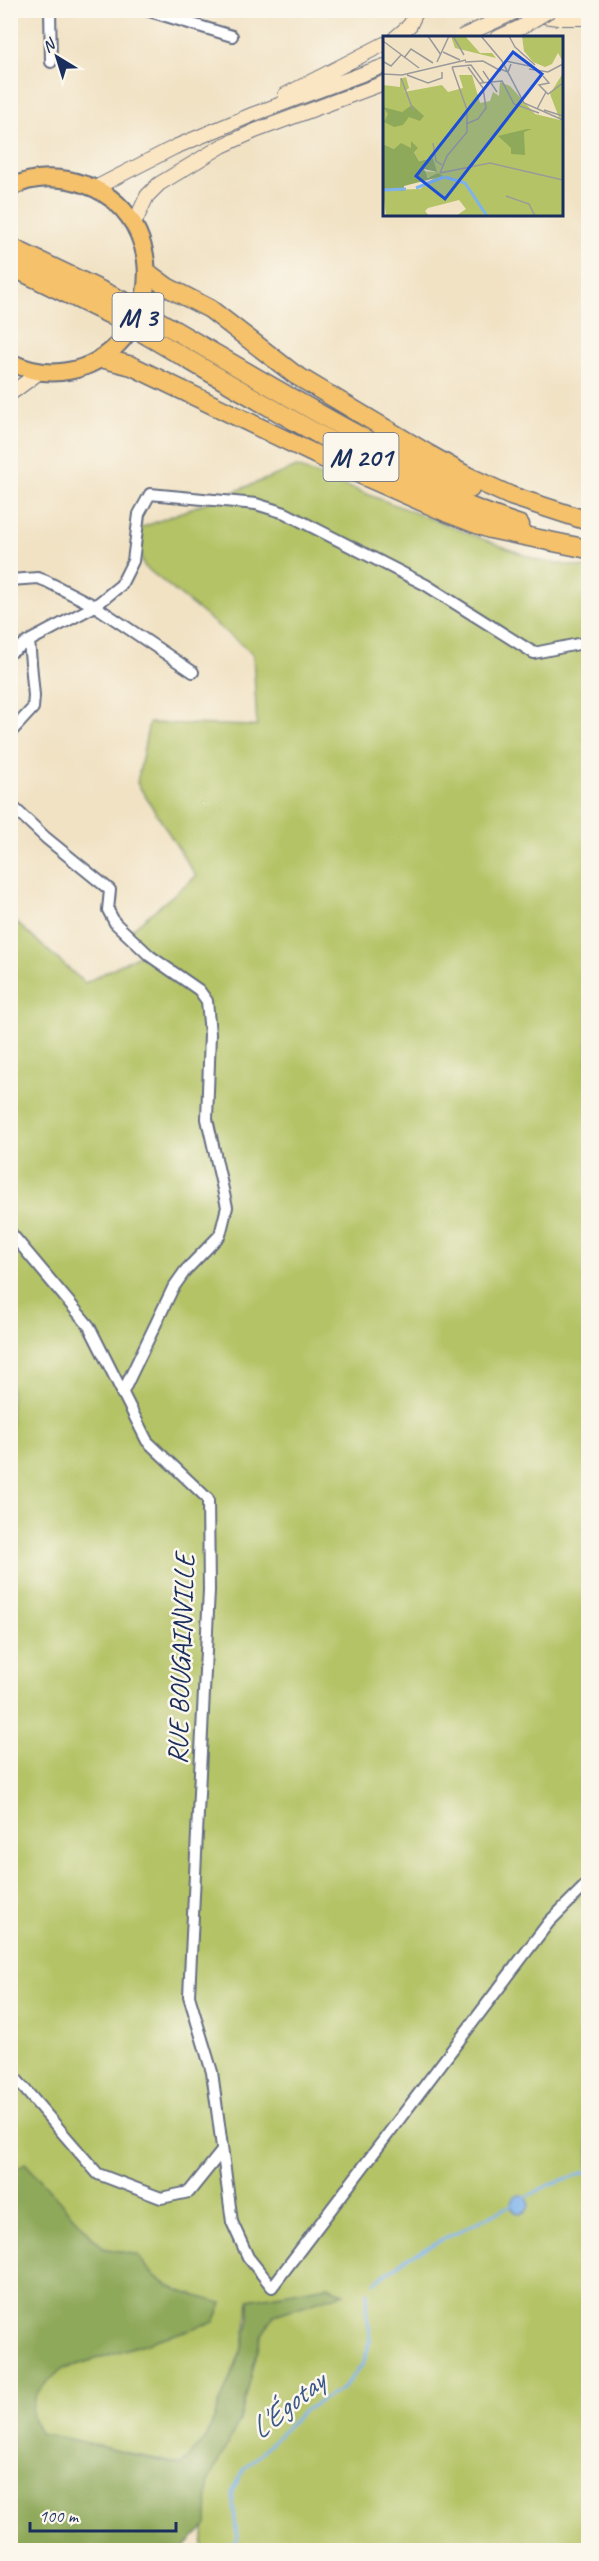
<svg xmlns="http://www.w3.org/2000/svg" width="599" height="2561" viewBox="0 0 599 2561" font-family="Caveat,sans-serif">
<rect width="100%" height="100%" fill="#fbf7ec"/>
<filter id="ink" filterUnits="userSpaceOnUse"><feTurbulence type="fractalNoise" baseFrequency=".0167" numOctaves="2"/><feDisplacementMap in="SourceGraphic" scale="12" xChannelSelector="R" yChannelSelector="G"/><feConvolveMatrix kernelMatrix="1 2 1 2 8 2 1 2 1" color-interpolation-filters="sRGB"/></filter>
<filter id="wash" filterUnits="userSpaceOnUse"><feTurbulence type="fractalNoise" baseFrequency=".008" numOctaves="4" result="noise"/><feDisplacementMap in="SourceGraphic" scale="24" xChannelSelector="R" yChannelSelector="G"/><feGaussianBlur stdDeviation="1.35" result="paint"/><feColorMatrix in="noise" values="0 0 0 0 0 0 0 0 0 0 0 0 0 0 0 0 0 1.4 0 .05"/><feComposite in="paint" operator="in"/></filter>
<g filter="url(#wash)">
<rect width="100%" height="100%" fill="#f1e2c4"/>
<path fill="#b4c365" stroke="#687962" stroke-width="1.5" d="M297,467L540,561L588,568V2550H203L208,2482L240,2420L261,2336L274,2315L342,2293L328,2286L249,2300L243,2346L207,2436L182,2465L39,2433C21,2402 38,2388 63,2369L214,2322L222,2304C185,2293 159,2290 137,2255L103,2248L25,2164L11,2174V918L85,983L143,953L131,930L196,876L137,783L149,723L257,726L253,654L144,566L133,531Z"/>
<path fill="#8fa95a" stroke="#556c5c" stroke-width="1.5" d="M25,2163L103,2248L138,2255C159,2290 185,2293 222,2303L214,2322L63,2369C39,2387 21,2403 40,2433C88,2441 134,2457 182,2465L207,2436L243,2346L249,2319V2300L328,2286L344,2293L274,2315L261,2336L240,2420L208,2482L207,2525L182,2550H11L10,2174Z"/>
<path fill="#7fb3ec" stroke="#4d71a5" stroke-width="1.5" d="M511 2204a9 9 0 1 1 18 0a9 9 0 1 1-18 0Z"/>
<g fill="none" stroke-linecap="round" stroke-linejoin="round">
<path stroke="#7fb3ec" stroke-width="3" d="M524,2198L551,2184L588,2171
M375,2282L407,2258L513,2204
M233,2550L237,2537L232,2494L244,2469L305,2410L342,2389L363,2364L371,2339L366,2309L368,2292"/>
</g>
</g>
<g filter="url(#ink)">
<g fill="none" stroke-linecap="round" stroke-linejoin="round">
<g stroke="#666e82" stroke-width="14">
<path id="street" d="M50,10L51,62
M146,10L232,36
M10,580L38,578L46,581L95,606L193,672
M10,653L29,641L95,606L121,585L133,561L139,514L150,494L256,504L285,513L426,585L534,653L588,642
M10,733L33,708L34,696L29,641
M10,804L46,838L110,890L108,910L115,923L150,956L199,990L207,1001L210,1034L207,1119L227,1207L220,1235L185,1271L173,1288L122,1394
M10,1232L89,1326L147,1441L208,1499L209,1590L189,1996L212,2072L232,2222L248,2257L272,2287L549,1922L588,1883
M10,2072L98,2174L161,2198L189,2192L222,2151"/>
</g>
<g stroke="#666e82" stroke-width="16">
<path id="secondary" d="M507,11L558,18H588
M395,38L410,25L417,10
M497,38L523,26
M285,95L384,44
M95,188L175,147L254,114L384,66
M134,224L147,196L159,184L222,146L255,131L384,83
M10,394L41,371"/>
</g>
<g stroke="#666e82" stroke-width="20">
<path id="primary" d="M10,188C33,175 62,176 86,185C109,193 128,210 138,233C174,315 93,403 10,362"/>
</g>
<g stroke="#666e82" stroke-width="21">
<path id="highway" d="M10,247L121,300
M10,266L113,316
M148,273L167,287L210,309L294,374L428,454L467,476L511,496L588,521
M157,320C260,379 361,443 470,489
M148,336C268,406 387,481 520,525
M101,358L132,366L323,458L448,513L490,529L588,549"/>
</g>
<use href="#street" stroke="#fff" stroke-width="10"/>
<use href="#secondary" stroke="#fbe6c4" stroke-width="14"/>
<use href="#primary" stroke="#f5c16b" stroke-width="16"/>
<use href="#highway" stroke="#f5c16b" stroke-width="18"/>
<g stroke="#666e82" stroke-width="16" stroke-linecap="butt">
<path id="secondary-bridge" d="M523,26L550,10
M461,37L519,10"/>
</g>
<g stroke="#666e82" stroke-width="21" stroke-linecap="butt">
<path id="highway-bridge" d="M121,300L157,320
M113,316L148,336"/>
</g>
<use href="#secondary-bridge" stroke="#fbe6c4" stroke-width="14"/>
<use href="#highway-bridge" stroke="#f5c16b" stroke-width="18"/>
</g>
</g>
<g text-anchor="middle" stroke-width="5" stroke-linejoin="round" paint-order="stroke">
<g fill="#fbf7ec" stroke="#5e6b89" stroke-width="1.5">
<rect x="112.5" y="293" width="51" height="48" rx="4.5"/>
<rect x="323.5" y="433" width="75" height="48" rx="4.5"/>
</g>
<g font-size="27" font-weight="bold" fill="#1b2f5e">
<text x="138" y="326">M 3</text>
<text x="361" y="466">M 201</text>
</g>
<g font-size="28" fill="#1b2f5e" stroke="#fbf7ec">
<text transform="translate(180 1659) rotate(-88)" y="10">RUE BOUGAINVILLE</text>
</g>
<g font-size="30" font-style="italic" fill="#395789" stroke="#fbf7ec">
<text transform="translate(287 2405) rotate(-39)" y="10">L'Égotay</text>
</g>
</g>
<g transform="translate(383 36)">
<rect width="180" height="180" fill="#f1e2c4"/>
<path d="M68,0H82L97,17H109L113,22L72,12ZM139,0H180L179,24L175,17L169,28L162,31L150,26L141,15ZM180,37V180H73L83,173L76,164L45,172L42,175L46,180H3L0,154L37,153L56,138L46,142L40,135L53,136L50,122L36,125L29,112L11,113L0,108V49L17,51V43L23,41L26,52L21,56L59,49L65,56L80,52L76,39H89L97,67L107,65L110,56L116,60L117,46L127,50L152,78L177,84L167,58Z" fill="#b4c365"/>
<path d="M29,69L41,80L37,85L26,81L20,89L11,91L1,86L5,78L0,71L19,76ZM144,93H149L141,96L142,119L128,118V112L115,100ZM28,105L35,112L31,116L36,125L50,122L54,136L41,133L45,142L55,137L60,140L21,150V155L0,154V108L11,113L18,107L28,112Z" fill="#8fa95a"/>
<path fill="none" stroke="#7fb3ec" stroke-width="3" d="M62,141L82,147L104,180M33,152L61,141M0,154L23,153"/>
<path fill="none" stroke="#9b9a9b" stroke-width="1.5" d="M45,0L58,19M70,0L81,19M98,0L119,25L141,67L180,84M126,0L132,11L152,29M0,5L36,32M60,16L77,24M21,22L28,13L50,27M1,26L8,30L18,19M54,26L66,0M82,26L100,25L118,35M128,28L125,36L117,33L123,25L151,31M69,31L88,29L101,47M146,33L165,36L180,28M100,35L114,56M0,38L19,39L83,24M24,39L45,47L59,42V36M160,40L166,47L156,49L165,58L180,47M18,42L30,74M97,47L119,45L131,68L156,77M154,73L163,56M161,74L180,80M83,88L95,83L103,72L100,52L85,31M50,107L53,125L59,129M57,137L107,127L180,144M57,137L64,120L84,96V74L69,31M123,160L146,168L152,180"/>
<path fill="#1d4ed8" fill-opacity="0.15" stroke="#1d4ed8" stroke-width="3" d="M130,16L159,38L62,163L33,140Z"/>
<rect width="180" height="180" fill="none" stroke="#1b2f5e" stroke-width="3"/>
</g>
<rect width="599" height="2561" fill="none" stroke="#fbf7ec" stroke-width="36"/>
<g transform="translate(57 57) rotate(322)" stroke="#fbf7ec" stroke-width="4.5" paint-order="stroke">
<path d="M0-4.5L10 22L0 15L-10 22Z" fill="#1b2f5e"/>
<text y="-9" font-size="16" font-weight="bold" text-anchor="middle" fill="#1b2f5e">N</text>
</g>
<path d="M30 2522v9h146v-9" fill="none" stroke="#1b2f5e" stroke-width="3"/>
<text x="39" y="2522" font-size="18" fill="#1b2f5e" stroke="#fbf7ec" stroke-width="4.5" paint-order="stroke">100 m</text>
</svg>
